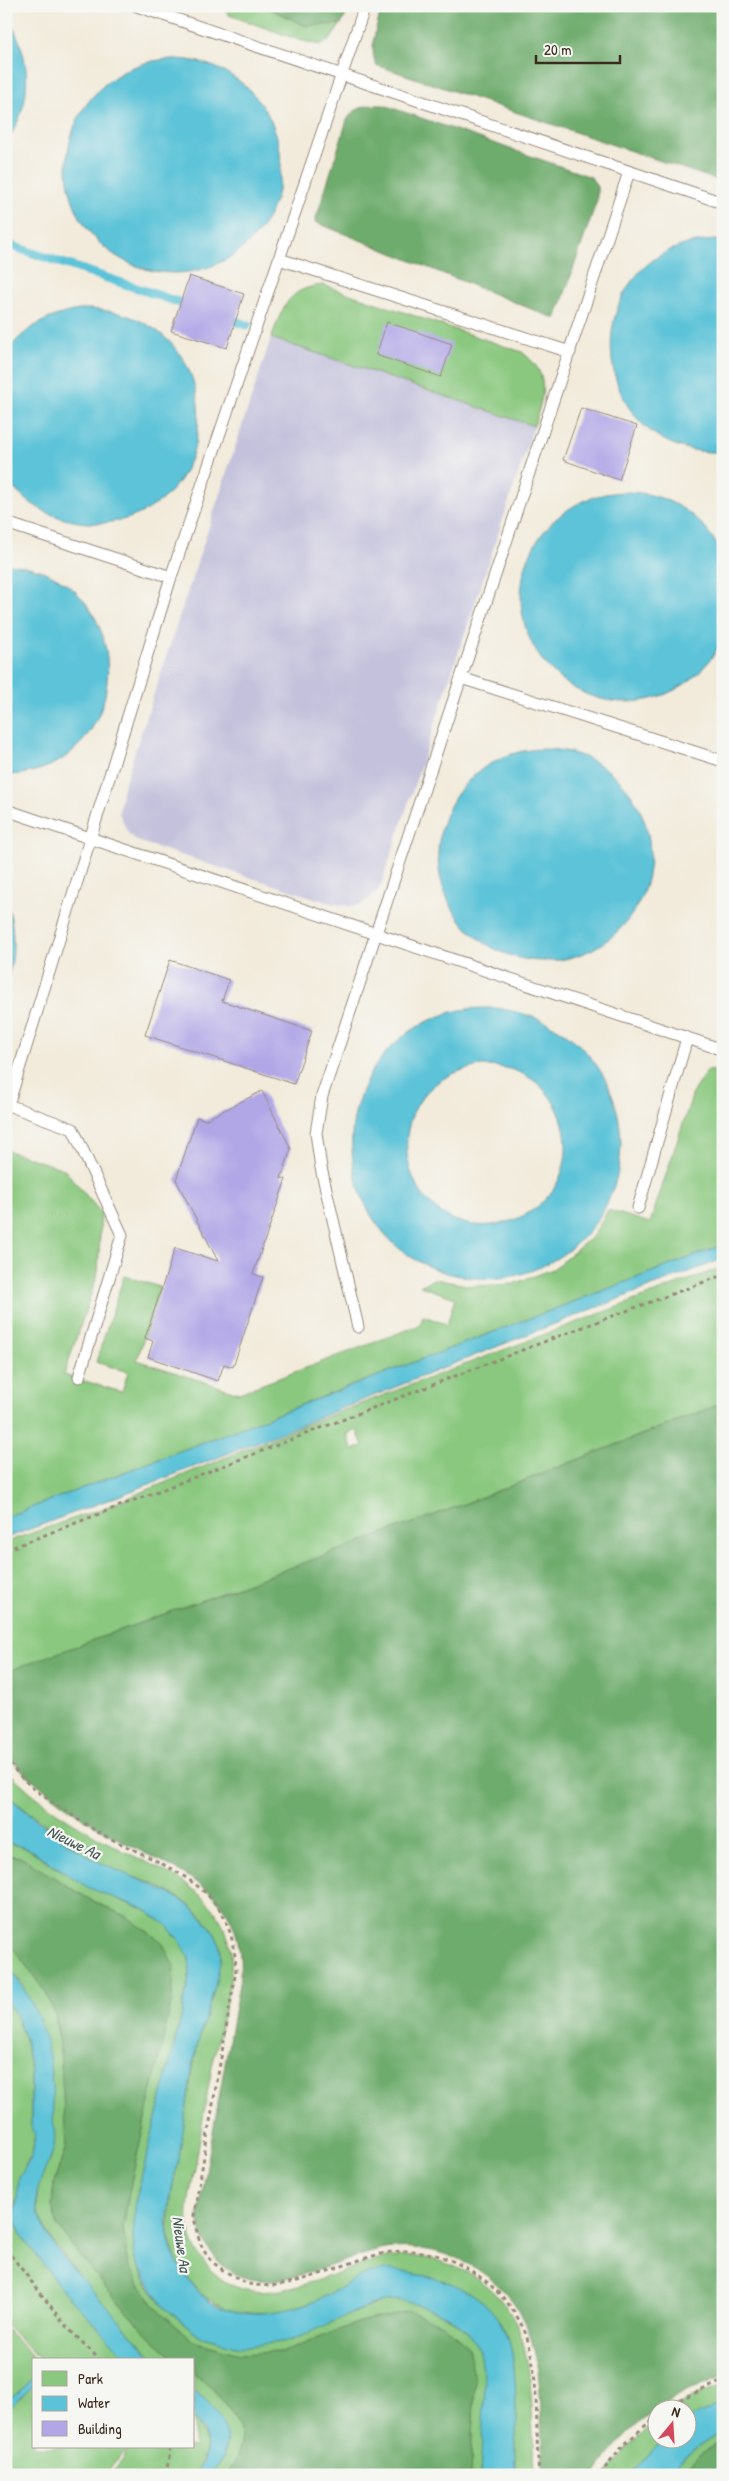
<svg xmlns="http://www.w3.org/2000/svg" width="729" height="2481" viewBox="0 0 729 2481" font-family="'Patrick Hand',sans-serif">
<rect width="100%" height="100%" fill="#f6f6f2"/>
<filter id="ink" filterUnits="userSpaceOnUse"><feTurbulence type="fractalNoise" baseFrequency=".02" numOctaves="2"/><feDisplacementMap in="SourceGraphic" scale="10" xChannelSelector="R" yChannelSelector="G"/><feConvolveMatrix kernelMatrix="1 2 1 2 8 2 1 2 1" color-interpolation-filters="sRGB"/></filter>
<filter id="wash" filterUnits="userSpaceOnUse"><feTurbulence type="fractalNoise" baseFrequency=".0096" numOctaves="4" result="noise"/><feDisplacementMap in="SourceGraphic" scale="20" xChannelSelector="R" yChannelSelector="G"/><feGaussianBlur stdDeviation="1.12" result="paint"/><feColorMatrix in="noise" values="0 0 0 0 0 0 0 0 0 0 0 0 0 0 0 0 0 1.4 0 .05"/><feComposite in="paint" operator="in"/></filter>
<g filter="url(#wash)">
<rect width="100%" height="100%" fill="#f2ebdb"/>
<path fill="#c3c1db" d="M351,6H406L405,13L350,9Z
M271,338L534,426L382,882L377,892L360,905L349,906L330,903L137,841L128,833L119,813L122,791Z"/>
<path fill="#89c87e" stroke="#62794e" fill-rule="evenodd" d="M223,6H264L306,26L341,24L330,40L320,45L299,40L229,15Z
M323,285L522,352C552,375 543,395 534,426L271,338C283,308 287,288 323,285Z
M723,1070V1245L6,1517V1150L64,1169L101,1213L98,1273L64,1375L122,1392L128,1372L96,1362L124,1276L160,1287L137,1360L239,1393L420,1325L423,1316L447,1324L455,1298L420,1286L434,1279L472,1286L513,1284L553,1269L593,1236L608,1210L650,1223L694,1090L707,1071Z
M723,1267V1403L459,1506L6,1672V1542L101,1509L302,1426ZM357,1430L363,1446L353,1450L347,1435Z
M6,1769C37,1802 76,1826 116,1847C155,1868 202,1882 223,1925C241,1960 226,1998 219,2035C209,2077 203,2120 196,2162C193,2182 186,2204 188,2224C190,2241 198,2256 210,2269C262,2324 337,2262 396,2257C424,2254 453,2263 476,2278C500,2294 517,2318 524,2346C534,2387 532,2432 534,2475H516L513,2363L507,2337L360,2278L322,2298L280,2313L233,2312L202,2295L178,2267L168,2233L172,2189L197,2046L217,1973L221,1949L214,1932L203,1917L184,1901L158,1886L116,1871L87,1856L6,1795Z
M6,1842L29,1849L55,1867L124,1902L144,1909L166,1925L180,1941L189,1957L190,1972L181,2018L136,2199L133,2237L135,2260L148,2284L164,2307L200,2336C246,2330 294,2325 340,2317C360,2313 377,2300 398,2300C424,2299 474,2326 481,2353C491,2392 483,2436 480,2475H470L475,2382L315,2340L281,2352L239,2354L193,2341L155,2307L128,2266L123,2227L130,2187L172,1999L174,1966L129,1918L89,1899L20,1857L6,1855Z
M6,1938L46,1993L55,2014L64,2088L66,2146L54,2183L52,2205L57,2225L78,2254L122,2306L150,2337L176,2360H155L80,2277L51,2239L38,2214L37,2194L41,2174L51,2158L52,2093L23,1985L6,1964Z
M6,2001L14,2012L25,2038L31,2072V2126L35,2134L32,2156L26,2164L15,2205V2219L21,2235L38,2258L129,2360H40L6,2325Z
M6,2329L36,2360H34V2378L6,2403Z
M194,2374C214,2388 243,2416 241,2443C239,2456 233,2465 226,2475H212L226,2450L203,2398L194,2391Z
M34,2385V2447H124L125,2452L104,2475H6V2406L8,2408Z
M723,2385V2403L687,2420L686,2408H674L694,2396Z
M194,2418C210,2440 211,2453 194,2475H109C117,2466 126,2460 127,2447H194Z
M656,2421V2438L663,2439L630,2475H606L625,2450Z
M723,2431V2441L702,2453L679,2475H668L685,2455Z"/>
<path fill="#6eac6d" stroke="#546b46" d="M264,6H351L341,24L306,26Z
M406,6H723V182L376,65C369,47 376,29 381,11L404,13Z
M372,105H384L591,177L597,187V200L556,319L315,222L347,120C353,110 360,107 372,105Z
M723,1403V2377C671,2391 624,2429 595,2475H544C539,2426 545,2375 528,2329C508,2275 442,2240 386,2249C337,2257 260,2307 218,2261C206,2248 200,2234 198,2217L240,1978C246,1889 181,1874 118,1839C90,1823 63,1806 39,1785C28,1776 11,1763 6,1748C3,1738 6,1687 6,1672L459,1506Z
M6,1855L20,1857L89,1899L129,1918L162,1942L174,1966L172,1999L130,2187L123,2227L128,2266L155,2307L193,2341L239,2354L281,2352L362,2321L409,2311L442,2324L468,2346L475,2382L470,2475H226C233,2465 239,2456 241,2443C243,2416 214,2388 194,2374V2360H176L150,2337L122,2306L78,2254L57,2225L52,2205L54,2183L66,2146L60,2044L55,2014L46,1993L6,1938Z
M723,2441V2475H679L702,2453Z"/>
<path fill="#5bc3d8" stroke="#4b767b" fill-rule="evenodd" d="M6,16C33,55 34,104 6,142Z
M67 166a107 107 0 1 1 214 0a107 107 0 1 1-214 0Z
M723,240V452C577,459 571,238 723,240Z
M85,309C243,311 229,530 88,523C55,521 27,505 6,480V353C25,326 54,313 85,309Z
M521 597a105 105 0 1 1 210 0a105 105 0 1 1-210 0Z
M6,564C143,570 140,773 6,775Z
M438 855a106 106 0 1 1 212 0a106 106 0 1 1-212 0Z
M6,900C15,927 16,957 6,983Z
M496,1008C527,1013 554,1022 577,1043C640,1100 634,1203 566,1252C540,1271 509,1281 477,1278C328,1268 305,1061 446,1014C462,1008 479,1008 496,1008ZM482,1066C494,1066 505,1067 516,1071C564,1089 582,1153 550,1194C537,1210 520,1220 499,1224C395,1242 365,1081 482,1066Z
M723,1245V1259C483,1349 247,1450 6,1538V1517Z
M6,1795C33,1816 61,1841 92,1858C132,1881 182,1888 211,1928C214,1933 219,1941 220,1948C224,1966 206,2015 200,2035C190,2071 187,2109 181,2145C177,2168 165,2213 168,2234C171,2256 182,2271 195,2288C226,2325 286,2315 325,2296C344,2287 365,2271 386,2270C393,2269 402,2272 409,2273C451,2279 489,2294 507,2335C520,2366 515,2439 516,2475H480L485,2383L480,2351L466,2330L448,2316L422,2306L399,2300L373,2304L290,2341L239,2347L200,2336L164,2307L135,2260L133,2237L136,2199L181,2018L190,1972L189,1957L180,1941L166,1925L144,1909L89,1888L29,1849L6,1842Z
M6,1964C45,2013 52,2050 53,2113C53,2124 56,2135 54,2147C48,2170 30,2189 39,2215C50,2249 81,2277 104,2303C121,2322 137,2342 155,2360H129L64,2292L21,2235L15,2219L19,2178L32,2156L35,2134L31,2126V2072L25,2038L14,2012L6,2001Z
M34,2378V2385L8,2409L6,2403Z
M194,2391C212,2403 232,2427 225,2451C223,2459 216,2467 212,2475H194L204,2462L207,2445L204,2431L194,2418Z
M723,2403V2431L685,2455L668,2475H630L663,2439L686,2438L687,2420Z"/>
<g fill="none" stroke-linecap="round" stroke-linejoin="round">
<path stroke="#5bc3d8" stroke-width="9" d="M6,244L190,306
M226,318L247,325"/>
</g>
<g id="blocks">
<path fill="#b1a7e7" d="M189,276L244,294L227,348L171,331Z
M387,322L452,344L441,377L376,355Z
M581,408L637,426L619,480L563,460Z
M170,960L229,980L222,1001L312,1031L294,1084L145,1035Z
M262,1091L291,1149L281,1178L286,1179L253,1274L263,1277L233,1367L224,1364L218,1381L148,1357L153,1341L145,1338L175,1248L218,1261L176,1180L197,1117L205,1120Z"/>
</g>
</g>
<g filter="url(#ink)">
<use href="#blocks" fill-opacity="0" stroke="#968a7c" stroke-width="1"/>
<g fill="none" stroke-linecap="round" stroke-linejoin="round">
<g stroke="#968a7c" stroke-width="13">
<path id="service" d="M137,6L723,203
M279,259L570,352
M6,523L171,577
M461,678L723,761
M6,810L723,1050
M638,1208L687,1038
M358,1327L321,1168L316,1133L322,1096L629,172
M79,1377L122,1235L73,1129L8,1105L171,577L365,6"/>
</g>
<path stroke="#968a7c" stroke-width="3" stroke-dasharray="4 4" stroke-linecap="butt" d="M6,1550L551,1339L723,1275
M6,1756C17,1778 39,1793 58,1806C72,1815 86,1825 100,1833C138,1854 202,1875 223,1915C232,1933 235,1950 236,1970L194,2215C198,2244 204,2261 232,2275C237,2278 243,2282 249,2284C298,2294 353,2253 403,2251C453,2249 506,2287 525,2332C540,2371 535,2432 539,2475
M6,2085L9,2099L6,2125
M6,2249L66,2326L100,2360
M666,2408L674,2402L723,2381
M166,2475L170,2451L168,2447
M601,2475C614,2452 636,2433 656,2417"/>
<use href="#service" stroke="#fff" stroke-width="11"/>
</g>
</g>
<g text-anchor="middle" stroke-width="4.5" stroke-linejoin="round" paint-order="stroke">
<g font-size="16" font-style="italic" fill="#455856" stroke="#f6f6f2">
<text transform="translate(74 1842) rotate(26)" y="6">Nieuwe Aa</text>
<text transform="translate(182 2244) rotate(82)" y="6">Nieuwe Aa</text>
</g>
</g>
<rect width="729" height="2481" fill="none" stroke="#f6f6f2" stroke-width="25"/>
<rect x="32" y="2358" width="162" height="90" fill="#f6f6f2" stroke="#aba49d"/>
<rect x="42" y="2371" width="25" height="15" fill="#89c87e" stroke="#aba49d"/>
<text x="78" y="2384" font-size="15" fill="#3b2a1e">Park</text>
<rect x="42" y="2396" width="25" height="15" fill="#5bc3d8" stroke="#aba49d"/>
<text x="78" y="2408" font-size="15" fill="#3b2a1e">Water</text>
<rect x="42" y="2421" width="25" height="15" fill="#b1a7e7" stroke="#aba49d"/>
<text x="78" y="2434" font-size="15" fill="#3b2a1e">Building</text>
<g transform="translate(672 2424) rotate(18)"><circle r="24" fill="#f6f6f2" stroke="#aba49d"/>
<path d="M0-4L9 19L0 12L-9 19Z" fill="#d1495b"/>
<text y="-8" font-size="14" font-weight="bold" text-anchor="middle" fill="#3b2a1e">N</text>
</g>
<path d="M536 55v8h84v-8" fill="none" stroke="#3b2a1e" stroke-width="2.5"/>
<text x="544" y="55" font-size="15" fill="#3b2a1e" stroke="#f6f6f2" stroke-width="4" paint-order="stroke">20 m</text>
</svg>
